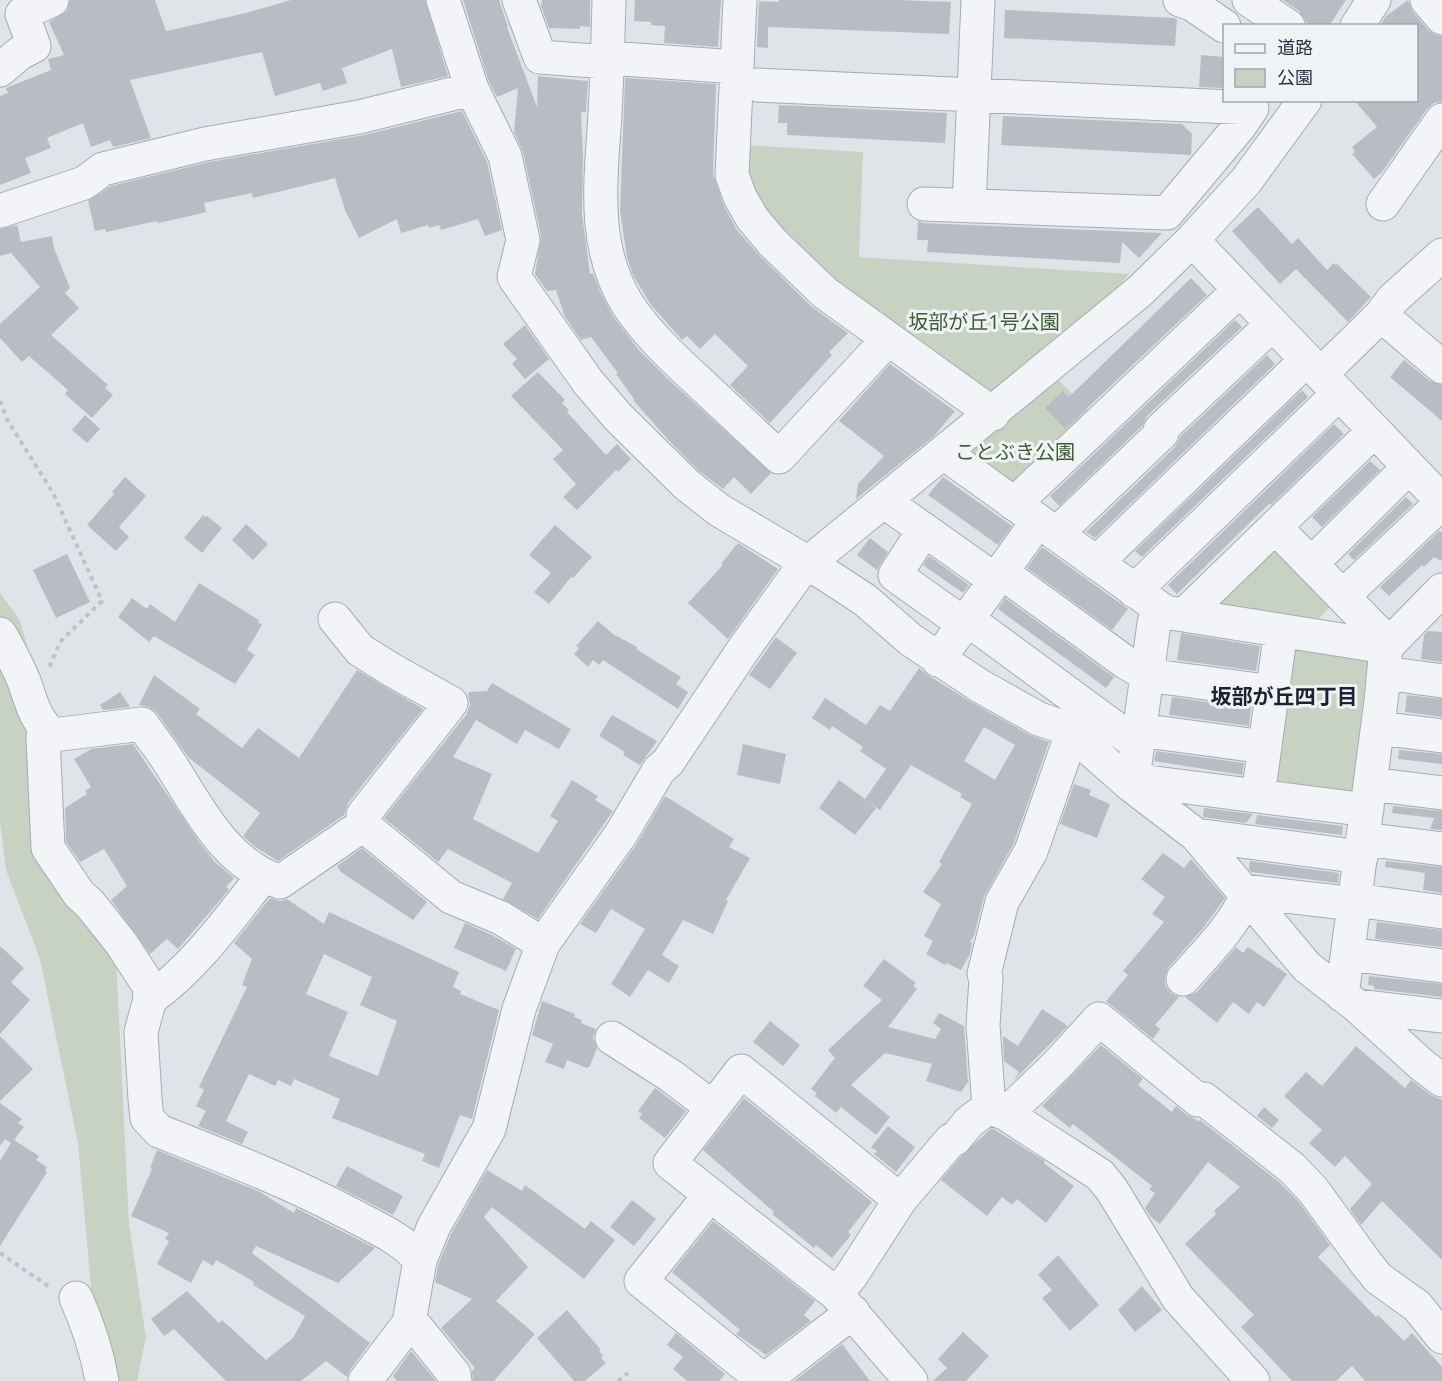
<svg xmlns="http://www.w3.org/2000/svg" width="1442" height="1381" viewBox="0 0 1442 1381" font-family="'Noto Sans','Noto Sans JP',sans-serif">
<rect width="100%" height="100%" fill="#e0e4e9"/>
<path fill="#c7d2c2" d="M747,145L863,152L859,257L1129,274L1108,300L986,395L833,285L761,212L747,173Z
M1054,376L1098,419L1017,496L965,450Z
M1274,536L1337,599L1313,625L1207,602Z
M0,593L20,620L29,654L41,847L116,958L129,1224L146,1337L137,1381H113L93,1309L78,1143L40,959L6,870L0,823Z
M1285,639L1370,658L1358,806L1263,794Z"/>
<path fill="#b8bdc5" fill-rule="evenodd" d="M70,0H155L166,31L246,13L291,0H425L448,76L401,87L392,49L342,68L347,83L323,91L320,83L275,96L262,52L130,80L151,138L113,147L110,140L91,147L83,123L47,138L51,148L25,158L31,173L0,185V96L8,93L6,88L51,70L48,59L64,55L49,22L67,11Z
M463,0H499L508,27H507L537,107L538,76L588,81L586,112H581L583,156L582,214L590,274L593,273L600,291L613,316L638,349L667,378L771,473L751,494L734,477L723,489L699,471L671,443L633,400L634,399L616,374L618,373L591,337L581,340L565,317L556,290L547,291L535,274L541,236L523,152L514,132L518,88L497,97L489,82Z
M542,0H590V27L580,26V29L549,28L541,6Z
M635,0H721L718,47L664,43L665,26L651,25V22L634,21Z
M779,0H897L951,2L949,34L768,27V48L757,47L759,1L779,2Z
M1283,0H1346L1329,26H1310L1306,22L1299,11Z
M1408,0L1413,12L1428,30L1435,35L1442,36V102L1434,103L1427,109L1382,172L1374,179L1352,154L1355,152L1352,147L1377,127L1354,100H1416V26H1380L1385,17Z
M1005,10L1174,18L1177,19L1175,46L1004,38Z
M1201,55L1224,57V88L1199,87Z
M625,78L716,84L713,174L724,206L737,230L759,255L812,307L848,333L829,352L832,355L770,423L730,385L748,366L715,334L700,349L687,336L682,340L651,305L633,275L627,257L620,211Z
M779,105L947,113L945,143L787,135V123H778Z
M462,111L487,162L502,230L485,236L478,219L441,230L439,225L429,228L428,225L401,233L397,219L359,238L345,210L335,178L253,198L252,193L204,203L206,212L173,220L157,223V221L106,232L105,229L95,231L88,201L111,186L209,162L364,135Z
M1003,116L1182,124L1192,134L1191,155L1001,145Z
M1258,207L1292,244L1298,238L1327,270L1334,263L1336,265L1337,264L1371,297L1348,322L1296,269L1280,284L1232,231Z
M918,221L923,223L1162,233L1139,258L1122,242L1120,263L927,252L928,240H917Z
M17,225L21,242L52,236L54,248L70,288L65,293L79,308L51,335L108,385L105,388L113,395L92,418L65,394L68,390L29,356L22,362L0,338V324L40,287L11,253L0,256V229Z
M1191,278L1207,295L1065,429L1045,408L1063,391L1069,397Z
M1235,320L1242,327L1147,416L1142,426L1059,506L1050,496Z
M525,325L549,359L525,379L512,364L517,359L503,344Z
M1267,355L1275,364L1095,538L1086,532L1175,447L1180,437Z
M1404,360L1430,381L1442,385V421L1390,377Z
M890,364L955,411L934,436L856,499L858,484L884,456L839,421Z
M538,372L565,400L562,403L569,410L567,412L606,455L617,444L631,459L618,472L616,470L577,510L563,497L576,484L553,459L563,450L511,396Z
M1302,390L1308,397L1142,557L1135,551Z
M85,415L100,429L87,443L72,430Z
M1334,424L1344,434L1271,505L1270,503L1177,594L1168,585Z
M1370,461L1380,470L1322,527L1312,517Z
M125,477L146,496L119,527L129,537L116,551L87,525L114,494L112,492Z
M943,477L1012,526L998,545L928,495Z
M1406,497L1413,504L1354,560L1348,554Z
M203,515L205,517L207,516L222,528L202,553L184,538Z
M246,524L268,544L253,560L232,540Z
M555,525L592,557L573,578L571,577L549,604L534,592L551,573L529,555Z
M1439,531L1442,533V561L1434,557L1424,567L1422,565L1389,596L1380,587Z
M870,538L888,552L877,570L857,555Z
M738,543L778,569L728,639L688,603L723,565L721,564Z
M1042,547L1128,609L1112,630L1027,568Z
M67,554L90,602L56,618L33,570Z
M929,556L969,585L963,593L923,565Z
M199,583L259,620L258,622L262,625L247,650L255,655L235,684L154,636L149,642L118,617L132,598L147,609L150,604L175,622Z
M1005,598L1114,677L1106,688L998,609Z
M598,621L613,634L637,647L636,649L681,677L676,684L688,692L678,709L603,660L599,665L593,660L588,667L574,654L579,648L576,646Z
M1428,631L1442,632V662L1421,659L1424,635Z
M1181,633L1260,646L1256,671L1177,660Z
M776,637L797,653L770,689L749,675Z
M919,668L928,675L971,702L1030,735L1049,742L1014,843L984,897L974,936L970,942L972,943L970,954L961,970L946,963L945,965L926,954L933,941L924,936L941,904L923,892L942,864L939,862L972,804L960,797L962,794L911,765L880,810L866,800L876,808L855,835L819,808L839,780L865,799L886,769L860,751L863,747L832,726L830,730L812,718L825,698L866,725L880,705L890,711ZM984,727L1015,745L995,780L964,761Z
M357,670L423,709L348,803L344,815L278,861L255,847L243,836L260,813L189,758L157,713L149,707L139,705L154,675L200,709L196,714L242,748L258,728L299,758Z
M492,683L571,729L559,749L525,730L517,744L476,720L453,757L492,774L473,819L538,853L558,821L550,816L572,780L598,796L595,800L613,811L538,919L503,899L512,883L448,849L438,862L384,818L466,715L470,705L468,694L470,692L487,691Z
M120,692L130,707L103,710L100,705Z
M1407,695L1442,699V717L1405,712Z
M1172,697L1251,708L1249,726L1169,715Z
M612,715L657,741L640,765L623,755L625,752L599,736Z
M133,744L200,843L215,862L234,878L226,887L229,889L222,898L178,949L167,939L150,954L111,900L127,886L104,849L80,862L66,842L65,808L87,794L85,791L91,787L74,759L91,749Z
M743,744L786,754L780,784L737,775Z
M1399,750L1442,754V764L1398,759Z
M1156,751L1244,763L1242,775L1154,761Z
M1074,784L1091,790L1089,795L1110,804L1097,838L1060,824Z
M665,796L734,839L729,847L750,858L726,900L728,901L713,934L683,920L662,955L679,966L669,983L648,970L630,997L611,984L645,929L611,909L596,933L580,924L636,845Z
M1393,806L1442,811V830L1430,829L1434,818L1392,813Z
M1204,808L1253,814L1246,823L1203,817Z
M1257,815L1343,826L1342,835L1255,824Z
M362,848L427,902L413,920L341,872L337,866Z
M1163,853L1184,868L1191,859L1225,898L1204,927L1169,967L1165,976V985L1171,993L1179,997L1155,1025L1160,1029L1153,1039L1106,1001L1128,975L1123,971L1164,922L1152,914L1165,897L1141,879Z
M1250,861L1339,873L1338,883L1251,872L1249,869Z
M1386,861L1442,867V893L1423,890L1425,873L1385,867Z
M270,898L281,901L287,899L324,924L329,912L459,972L453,987L461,991L460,994L499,1010L472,1119L460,1115L439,1168L422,1161L425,1154L332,1118L340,1099L294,1079L291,1086L278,1080L275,1086L249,1074L226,1121L248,1132L242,1144L198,1126L206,1111L196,1106L204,1090L199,1087L247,987L242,985L252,959L234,943ZM324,954L372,977L360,1005L397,1021L378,1076L329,1056L348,1012L306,994Z
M1377,922L1442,930V947L1375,939Z
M465,923L492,935L516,949L506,971L454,948Z
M0,946L24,968L11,982L30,1000L0,1034Z
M1236,947L1243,953L1248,947L1287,974L1264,1007L1257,1002L1249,1014L1233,1002L1217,1023L1185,997L1197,992Z
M884,959L916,983L913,986L917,989L888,1027L935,1039L941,1029L933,1023L939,1013L964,1026L968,1082L961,1092L926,1081L932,1064L885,1053L851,1085L890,1117L876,1135L841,1107L836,1113L815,1096L817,1093L811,1089L835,1058L828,1050L882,1000L863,986Z
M1369,976L1442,984V997L1374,989V986L1368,985Z
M542,1001L575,1014L574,1017L582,1020L581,1023L596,1029L593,1038L597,1048L590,1066L587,1068L567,1060L564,1069L545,1062L553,1044L532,1035Z
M1042,1009L1068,1026L1014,1080L1019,1072L1004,1061L1003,1036L1018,1046Z
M770,1021L800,1045L783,1066L753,1042Z
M0,1036L33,1069L0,1101Z
M1101,1045L1143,1079L1138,1085L1172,1112L1176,1106L1187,1115L1199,1121L1200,1120L1279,1182L1299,1202L1330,1245L1318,1257L1376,1317L1378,1315L1404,1341L1412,1333L1442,1367V1381H1365L1352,1366L1336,1381H1292L1241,1327L1254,1315L1185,1244L1216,1214L1214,1211L1240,1187L1208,1162L1160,1224L1151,1217L1145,1208L1155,1193L1149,1189L1152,1186L1073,1124L1070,1128L1042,1106Z
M1356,1046L1405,1088L1411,1080L1431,1095L1442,1100V1260L1382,1201L1361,1225L1350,1209L1372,1184L1345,1156L1335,1167L1309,1143L1322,1130L1284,1096L1306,1072L1322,1086Z
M655,1088L686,1111L665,1138L639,1118L642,1114L638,1111Z
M744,1098L872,1202L848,1232L851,1235L832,1258L816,1245L814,1248L772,1214L774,1212L703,1150Z
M0,1103L22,1119L18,1123L24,1127L14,1140L39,1156L36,1160L47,1167L45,1171L47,1172L0,1246V1161L11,1143L5,1139L0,1146Z
M1264,1107L1279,1120L1272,1128L1257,1116Z
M888,1126L915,1147L896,1172L874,1154L877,1151L871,1147Z
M992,1128L1045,1161L1044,1163L1074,1186L1046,1223L1017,1199L1012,1205L1002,1197L987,1216L941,1180L962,1155Z
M157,1150L258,1191L294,1213L296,1208L375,1248L338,1283L256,1246L252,1253L370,1343L350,1370L347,1377L326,1361L301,1381H226L174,1329L164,1336L151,1319L187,1291L219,1323L222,1320L266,1360L293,1338L305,1316L253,1285L254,1282L216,1260L213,1266L203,1260L191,1283L157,1264L169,1241L165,1239L169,1233L131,1216L152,1169L150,1168Z
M347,1166L403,1196L393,1215L336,1186Z
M487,1170L522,1191L525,1185L585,1229L591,1221L615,1240L584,1279L492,1207L484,1217L528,1267L496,1301L535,1334L494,1381H473L472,1371L475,1368L441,1328L472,1299L435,1282L438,1265L451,1234Z
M632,1200L656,1219L634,1246L610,1227Z
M713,1221L815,1301L804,1315L811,1321L766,1355L736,1334L740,1330L672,1272Z
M1058,1255L1099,1305L1070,1331L1042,1298L1052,1290L1038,1275Z
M1142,1286L1162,1310L1135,1332L1118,1310Z
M567,1310L601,1350L599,1351L603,1356L601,1358L606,1363L585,1381H574L537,1338Z
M963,1332L989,1356L966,1381H933L947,1368L938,1359Z
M676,1333L725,1374L719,1381H687L673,1369L683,1357L667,1345Z
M842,1344L870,1381H794Z
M411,1351L436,1381H397L393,1376Z"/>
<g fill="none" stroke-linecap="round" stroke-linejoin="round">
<g stroke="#a5abb3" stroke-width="35">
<path id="minor" d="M443,0L472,89L505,156L523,240L514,277L588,382L618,417L687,485L719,510L810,564L865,600L911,640L980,686L1039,719L1066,728L1132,786L1196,835L1307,967L1357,1006L1422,1065L1442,1080
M519,0L540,57L608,62
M609,0C608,38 607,76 605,114C601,180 591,246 628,305C647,334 674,359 699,382C726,407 752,432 779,457L888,339
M740,0L732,175L740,197L752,218L772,242L825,293L993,414
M1180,0L1192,4L1224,26
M1249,0L1288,26
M1427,0L1442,18
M1357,26L1374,0
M608,58L737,67
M0,70L20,53L34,46L22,14L52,0
M758,85L1252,108L1239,127L1167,213L924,204
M1383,204L1442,120
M969,206L978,0
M0,211L84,183L103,169L205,144L359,117L472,89
M1192,240L1442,501
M1381,315L1442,367
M1321,374L1381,315L1393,299L1442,255
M1160,430L1262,334
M944,453L1165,612L1386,647
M885,502L995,580
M1014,504L1229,300
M1275,527L1388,643
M924,530L895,575L964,624
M1056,534L1162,433
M1096,563L1297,369
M1311,564L1400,476
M1001,572L1125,662L1147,675L1272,692
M1134,591L1329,403
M1343,596L1433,511
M1184,615L1374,431
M335,619L360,650L392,670L451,703L363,815V825
M967,619L1137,744
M0,634C9,649 17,665 24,681C31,701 35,721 53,735L142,724C151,737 161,749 169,762C199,808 224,863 280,882L363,825L451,897L501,918L543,944
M938,660L1038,521
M1384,673L1442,681
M44,728L43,738L48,848L79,894L90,904L121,943L149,986L150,999L141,1032L145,1099L147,1118L159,1131C225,1157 290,1182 352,1215C378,1229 401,1238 420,1260
M1378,728L1442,736
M1139,730L1265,747
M1135,764L1154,623L1159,609
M1132,780L1367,810
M1370,784L1442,793
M1258,796L1281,630
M1196,835L1361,857
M1363,839L1442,849
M1244,891L1354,904
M1355,900L1442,912
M1348,954L1442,966
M1183,979C1206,953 1233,927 1247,895
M1342,995L1381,701L1386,647L1442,590
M150,999C195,967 228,920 263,876
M1357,1006L1442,1016
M612,1038L671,1076L712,1107
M989,1107L1006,1114L1100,1175L1112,1190L1178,1298L1253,1381
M1006,1114L1057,1065L1099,1019L1198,1100L1204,1099L1292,1168L1313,1190L1366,1263L1378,1278L1417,1306L1442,1337
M710,1195L641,1281L763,1380
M836,1294L670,1163L741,1071L900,1200
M76,1298C88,1325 97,1351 102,1381
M409,1323L417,1328L454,1374L455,1381
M365,1381L409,1323L420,1260L434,1226L489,1129L519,1009L543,944L621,834L659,770L668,762L743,650L802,568L1140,291L1192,240L1246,181L1305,100
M763,1381L853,1312
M911,1381L836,1294L851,1276L900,1200L951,1140L955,1139L969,1122L989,1107L983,1026L986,978L984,974L1002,902L1031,851L1072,733"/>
</g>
<path stroke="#bec2c7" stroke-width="4" stroke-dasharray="4.5 4.5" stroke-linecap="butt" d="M0,401L8,421L53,493L102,601L60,642L49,668
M0,1253L51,1288
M618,1381L628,1373"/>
<use href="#minor" stroke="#f3f4f7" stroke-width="33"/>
</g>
<g text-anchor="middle" stroke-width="6" stroke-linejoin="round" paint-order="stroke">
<g font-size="20" fill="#3f5b37" stroke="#f0f3f6">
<text x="984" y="329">坂部が丘1号公園</text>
<text x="1015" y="459">ことぶき公園</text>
</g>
<g font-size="21" font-weight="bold" fill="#1c2330" stroke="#f0f3f6">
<text x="1284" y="704">坂部が丘四丁目</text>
</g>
</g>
<rect x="1223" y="24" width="195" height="78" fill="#f0f3f6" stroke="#a0a6ad" stroke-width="1.5"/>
<rect x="1235" y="44" width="30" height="9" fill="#f3f4f7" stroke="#a0a6ad" stroke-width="1.5"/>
<text x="1277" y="54" font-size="18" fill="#29323f">道路</text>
<rect x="1235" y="69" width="30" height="18" fill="#c7d2c2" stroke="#a0a6ad" stroke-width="1.5"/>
<text x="1277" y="84" font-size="18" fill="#29323f">公園</text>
</svg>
